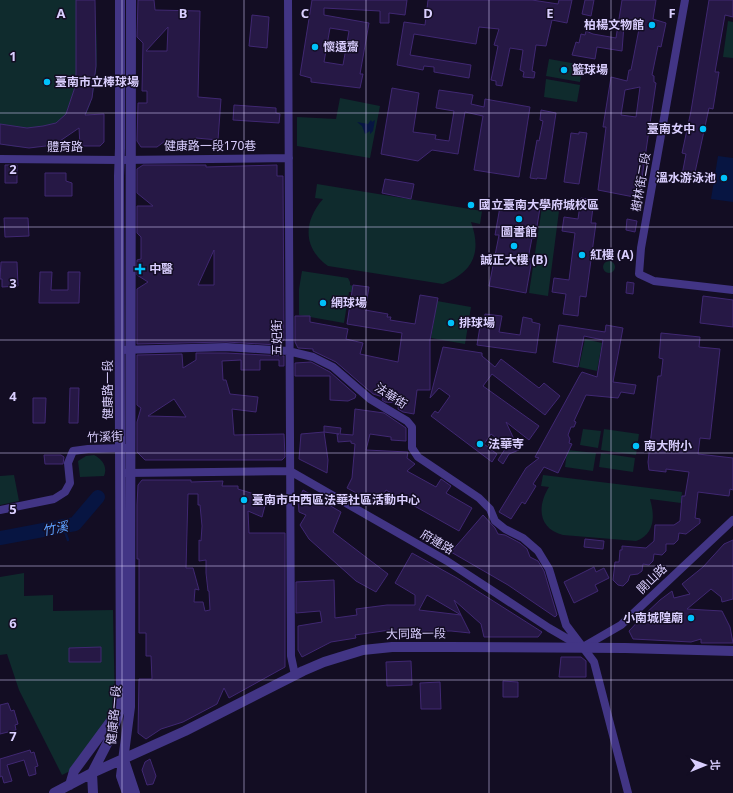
<svg xmlns="http://www.w3.org/2000/svg" width="733" height="793" viewBox="0 0 733 793" font-family="'Noto Sans','Noto Sans TC',sans-serif">
<rect width="100%" height="100%" fill="#130d23"/>
<path fill="#0f2b2d" d="M0,0H95C96,30 100,69 92,98C80,144 42,154 0,144Z
M728,21L733,22V58L723,57Z
M549,59L583,65L580,82L546,76Z
M546,79L580,85L577,102L544,97Z
M340,98L380,106L370,158L297,146V117L336,119Z
M317,184L482,211L480,224L471,222C482,253 473,272 443,284L328,266C303,248 303,222 323,199L315,198Z
M542,207L559,211L548,296L529,293Z
M603 267a6 6 0 1 1 12 0a6 6 0 1 1-12 0Z
M302,271L348,278L350,282V285L353,286L352,292H349L344,323L299,315V289Z
M437,301L471,307L465,344L431,338Z
M585,339L602,343L597,371L579,367Z
M583,429L601,431L598,448L580,445Z
M604,429L639,434L636,455L601,450Z
M567,450L596,453L593,471L565,467Z
M601,453L635,458L633,472L599,467Z
M94,455C102,459 108,467 104,476L80,477L78,461L86,456Z
M14,475L19,501L0,505V476Z
M543,475L682,492L681,503L650,499C655,516 655,534 636,541L563,535C538,529 537,506 549,487L541,486Z
M24,573V596L53,595V611L113,610L115,709L72,770L62,775L19,690L7,654L0,655V577Z"/>
<path fill="#071542" d="M371,120L372,122L375,120L373,131L370,134V131L365,134L362,126L357,122L368,124Z
M718,156L733,158V202L711,199Z"/>
<g fill="none" stroke-linecap="round" stroke-linejoin="round">
<path stroke="#071542" stroke-width="2.5" d="M63,526L68,540"/>
<path stroke="#071542" stroke-width="14" d="M0,538L75,524L98,497"/>
</g>
<path fill="#261845" stroke="#402872" fill-rule="evenodd" d="M76,0H95L96,66L92,98L85,115L104,114V142L100,146H80L79,128L54,145L29,148L0,144V124L27,128L43,126L56,123L66,114L76,84Z
M138,0H154L155,10L200,11L198,97L221,99L218,140L196,138L195,148H172L165,141L157,147H141L137,141L138,103H147V91H142L143,43L137,37ZM168,27L167,51H146Z
M312,0H407L405,15L389,13V23H380V11L324,8V15L369,23L360,74H363L360,88L311,82V78L300,75ZM330,28L349,31L343,65L324,62Z
M428,0H532L558,4L559,0H572L567,23L552,20L546,46L536,45L532,71L535,72L534,78L523,77L524,72L520,70L523,50L510,48L502,86L496,85V81L491,80L498,46L494,45L499,29L479,27L476,44L414,34L410,55L471,65L469,78L434,72V67L424,66L423,70L397,65L404,22L425,25Z
M585,0H594L591,16L582,14Z
M622,0H656L653,19L666,23L661,47L658,46L652,75L654,76V82L656,83L639,198L598,190L606,127H603L611,77L627,81L629,70H631L639,29L624,25L622,51L597,47L595,59L572,55L576,42L579,43L581,34L585,35L586,31L593,34L616,38ZM640,87L636,117L621,115L625,90Z
M709,0H733V17L725,15L715,72H719L713,109L709,108L694,177L682,175L686,154L682,153L691,111Z
M252,15L269,17L267,48L249,46Z
M392,88L419,93L413,132L436,135L435,139L449,141L454,111L436,108L439,90L473,95L471,104L484,107L485,99L530,107L519,177L474,170L483,116L465,112L458,154L432,150L418,161L381,154Z
M234,105L276,108V113L280,114L279,123L233,120Z
M541,110L556,113L546,179L537,178V179L530,178L537,140L539,141L543,121L540,120Z
M579,132L587,133L579,184L564,182L571,133L579,134Z
M5,165H17V183H5Z
M143,165H206V167L277,165V176H283L284,340L277,345L226,342L137,344V289L148,282L137,275V260L141,259V237L137,233V206H153L137,193V169ZM214,250V285H198Z
M45,173H66V181L72,183V196H45Z
M385,179L414,184L411,199L382,193Z
M581,198L594,200L591,223H596L586,297L580,296L578,316L563,314L566,294L552,292L554,278L569,280L575,233L562,231L564,217L578,219Z
M501,201L523,203V205L540,208L535,238H532L528,259H532L526,293L489,286L499,235H495Z
M4,218H28L29,236L5,237Z
M627,219L637,221L635,232L626,230Z
M1,262H17L18,286L2,287V279H0Z
M40,272H52L51,290H68V272H80L79,303H39Z
M627,282L634,283L633,294L626,293Z
M353,285L369,287L365,310L388,314L387,317H391L390,320L415,324L420,295L438,298L430,340V390H417L414,414L403,412L398,409L399,403L385,402L382,400L383,397L373,394L336,362L313,351V349L298,348L295,342V316H310V322L348,329L346,339L363,343L360,354L398,362L402,333L347,324Z
M703,296L733,300V327L700,323Z
M485,314L502,316L499,332L520,335L523,317L532,319V322L540,324L536,353L477,345L481,320L484,321Z
M559,325L605,332L606,325L623,328L613,382L636,385L634,394L621,392L618,398L586,395L574,421L576,422L574,427H571L568,435L570,439L569,443L572,444L558,473L544,467L533,484L536,486L525,504L522,502L511,519L499,512L526,468L539,458L535,457L580,375L582,372L597,377L603,340L584,336L578,367L553,362Z
M661,333L700,337L699,347L720,349L710,439L700,438L698,454L733,458V490L730,489L729,496L698,492L695,518L700,519V523L686,534L679,533L678,540L674,544H666V551L662,555L654,554L653,561L649,565L643,564L642,571L638,574L630,575L628,581L623,586L618,585L613,580L615,562H619L620,550H622V546L646,548L654,541L655,525H674L680,521L682,496H685L689,472L666,469V472L649,470L648,462L658,376H661L663,359L659,358Z
M443,347L482,353V356L495,367L501,359L539,388L544,383L560,396L545,415L492,374L483,386L539,426L529,440L506,422L519,450L509,454L503,464L498,460L507,446L491,434L484,444L497,454L492,462L431,416L435,411L438,413L450,396L439,388L430,398Z
M196,353H226L284,356V366H279V360H260V370H241V360L222,361L223,380H226L230,394L258,397L256,412L232,409L234,435L284,434L285,457L282,460H145L137,452V422L141,408L137,405V355L182,354L183,368L196,360ZM174,399L186,417L148,416Z
M311,362L330,372L356,395L355,398L348,401L330,400V376H295V363Z
M70,388H79L78,423H69Z
M33,398H46L45,423H33Z
M355,409L384,413L406,428V441L391,440V437L370,434L366,450L408,452L407,458L415,464L407,471L436,487L441,479L451,486L446,493L472,508L459,531L386,490L377,504L347,488L352,478L355,444L351,443V441L338,442L337,434H339L324,432V426L341,428L340,434L353,435Z
M324,432L328,460L327,473L299,459L301,434Z
M44,455H61L64,457L63,464H45Z
M142,480H191V482L223,481L222,486H238V489L267,498L262,517L248,511L249,533H285V667L229,698L224,688L217,704L183,722L161,729L146,739L138,733L139,679H152L151,656H146V633H139V559H137V505L138,485ZM188,494H198V505H200L202,526L201,541L199,540V561L206,560V573L208,591H209L210,610L205,611L203,602H194L195,589L199,590L193,568H186Z
M303,490L341,512L333,532L388,574L376,592L356,581L309,539L300,525L306,515L299,512L298,501Z
M483,515L495,528L498,534L505,535L520,543L527,549L530,557L538,561L544,571L557,615L555,617L508,585L451,552Z
M585,539L604,541L603,549L584,547Z
M733,540V599L722,602L721,597L711,589L687,609L722,611L730,627L733,643H701V639L691,642L633,639L629,631L643,616L660,600L672,591L674,598L690,594L682,584L703,567L724,544Z
M412,553L457,578L542,632L538,637H484L481,624L454,600L461,615L427,595L419,610L461,615L470,633L451,631L390,632V630L355,635L356,638L331,642L302,657L298,650V626L322,622L320,611L296,613V582L334,580L335,618L357,615L356,609L387,605H415V595L395,583Z
M594,567L596,572L604,568L609,578L595,585L598,591L574,603L564,582Z
M101,647V662H69V648Z
M561,657H581L586,661V677H559Z
M411,661L412,685L387,686L386,662Z
M503,681L518,682V697H503Z
M440,682L441,709H421L420,683Z
M8,703L11,711L14,710L18,724L15,725L16,730L0,734V705Z
M30,750L31,753L34,752L38,766L35,767L36,774L29,776L24,760L14,763L7,765L12,781L4,783L2,776L0,777V759Z
M150,759L156,776L153,784L147,785L142,770L145,762Z"/>
<g fill="none" stroke-linecap="round" stroke-linejoin="round">
<path stroke="#423585" stroke-width="8" d="M288,0L291,656L295,675
M685,0L641,248L639,274L654,281L733,290
M0,159L120,160L289,158
M121,350L226,347L288,351L313,357L333,367L370,399L407,421L412,427V448L418,457L479,498L490,509L495,521L505,529L523,538L538,551L549,569L566,625L594,662L628,793
M125,473L290,471L447,561L549,628L580,646
M0,510L54,499L65,492L70,483L68,463L73,451L88,449L126,448
M583,647L621,625L733,520"/>
<path stroke="#423585" stroke-width="10" d="M125,763L135,793
M70,785L74,771L116,714
M54,793L92,773L185,731L303,671L324,662L363,650L392,647H447L625,648L733,651
M93,793L92,773L110,738L121,707L119,176L120,148V0
M127,793L121,776L130,707L131,0"/>
</g>
<path fill="none" stroke="#dacfff" stroke-width="1" stroke-opacity="0.55" d="M122,0V793M244,0V793M366,0V793M489,0V793M611,0V793M0,113H733M0,227H733M0,340H733M0,453H733M0,566H733M0,680H733"/>
<g fill="#00c1fa" stroke="#130d23" stroke-width="1.5">
<circle cx="652" cy="25" r="4"/>
<circle cx="315" cy="47" r="4"/>
<circle cx="564" cy="70" r="4"/>
<circle cx="47" cy="82" r="4"/>
<circle cx="703" cy="129" r="4"/>
<circle cx="724" cy="178" r="4"/>
<circle cx="471" cy="205" r="4"/>
<circle cx="519" cy="219" r="4"/>
<circle cx="514" cy="246" r="4"/>
<circle cx="582" cy="255" r="4"/>
<path d="M138 263h4v4h4v4h-4v4h-4v-4h-4v-4h4z"/>
<circle cx="323" cy="303" r="4"/>
<circle cx="451" cy="323" r="4"/>
<circle cx="480" cy="444" r="4"/>
<circle cx="636" cy="446" r="4"/>
<circle cx="244" cy="500" r="4"/>
<circle cx="691" cy="618" r="4"/>
</g>
<g text-anchor="middle" stroke-width="3" stroke-linejoin="round" paint-order="stroke">
<g font-size="12" font-weight="bold" fill="#dacfff" stroke="#130d23" text-anchor="start">
<text x="644" y="29" text-anchor="end">柏楊文物館</text>
<text x="323" y="51">懷遠齋</text>
<text x="572" y="74">籃球場</text>
<text x="55" y="86">臺南市立棒球場</text>
<text x="695" y="133" text-anchor="end">臺南女中</text>
<text x="716" y="182" text-anchor="end">溫水游泳池</text>
<text x="479" y="209">國立臺南大學府城校區</text>
<text x="519" y="236" text-anchor="middle">圖書館</text>
<text x="590" y="259">紅樓 (A)</text>
<text x="514" y="264" text-anchor="middle">誠正大樓 (B)</text>
<text x="149" y="273">中醫</text>
<text x="331" y="307">網球場</text>
<text x="459" y="327">排球場</text>
<text x="488" y="448">法華寺</text>
<text x="644" y="450">南大附小</text>
<text x="252" y="504">臺南市中西區法華社區活動中心</text>
<text x="683" y="622" text-anchor="end">小南城隍廟</text>
</g>
<g font-size="12" fill="#dacfff" stroke="#130d23">
<text x="210" y="150">健康路一段170巷</text>
<text x="65" y="151">體育路</text>
<text transform="translate(641 182) rotate(-80)" y="4">樹林街二段</text>
<text transform="translate(277 338) rotate(-90)" y="4">五妃街</text>
<text transform="translate(108 390) rotate(-90)" y="4">健康路一段</text>
<text transform="translate(391 396) rotate(33)" y="4">法華街</text>
<text transform="translate(105 437) rotate(-2)" y="4">竹溪街</text>
<text transform="translate(437 542) rotate(30)" y="4">府連路</text>
<text transform="translate(652 579) rotate(-44)" y="4">開山路</text>
<text transform="translate(416 634) rotate(-1)" y="4">大同路一段</text>
<text transform="translate(114 715) rotate(-85)" y="4">健康路一段</text>
</g>
<g font-size="13" font-style="italic" fill="#5da0ff" stroke="#130d23">
<text transform="translate(55 528) rotate(-11)" y="5">竹溪</text>
</g>
</g>
<g font-size="13" text-anchor="middle" font-weight="bold" fill="#dacfff" stroke="#130d23" stroke-width="3" stroke-linejoin="round" paint-order="stroke">
<text x="61" y="18">A</text>
<text x="183" y="18">B</text>
<text x="305" y="18">C</text>
<text x="428" y="18">D</text>
<text x="550" y="18">E</text>
<text x="672" y="18">F</text>
<text x="13" y="61">1</text>
<text x="13" y="174">2</text>
<text x="13" y="288">3</text>
<text x="13" y="401">4</text>
<text x="13" y="514">5</text>
<text x="13" y="628">6</text>
<text x="13" y="741">7</text>
</g>
<g transform="translate(705 765) rotate(89)" stroke="#130d23" stroke-width="3" paint-order="stroke">
<path d="M0-3L7 15L0 10L-7 15Z" fill="#dacfff"/>
<text y="-6" font-size="11" font-weight="bold" text-anchor="middle" fill="#dacfff">北</text>
</g>
</svg>
